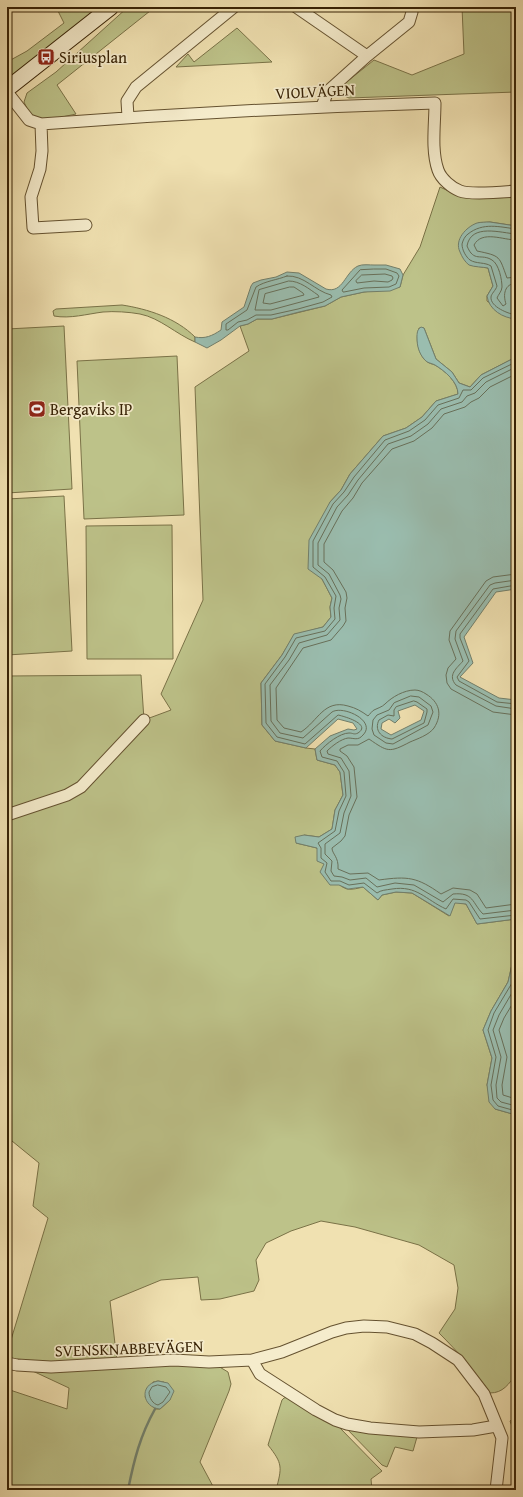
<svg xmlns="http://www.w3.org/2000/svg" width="523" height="1497" viewBox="0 0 523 1497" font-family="'Gentium Book Plus',serif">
<rect width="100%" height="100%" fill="#f0e1b1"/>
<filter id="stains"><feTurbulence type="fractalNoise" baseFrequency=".005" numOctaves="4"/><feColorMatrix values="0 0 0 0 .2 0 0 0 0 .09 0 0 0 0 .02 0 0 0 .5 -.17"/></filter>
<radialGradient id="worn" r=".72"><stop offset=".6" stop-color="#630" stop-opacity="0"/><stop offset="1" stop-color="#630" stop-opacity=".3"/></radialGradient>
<path fill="#bdc289" stroke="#7a7247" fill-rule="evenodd" d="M56,7H103L13,77L7,72V62L27,51L64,23Z
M128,7H155L57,85L76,114L43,121L30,115L24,102L27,93L56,72Z
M462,7H516V92L349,98L342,95L341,88L344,84L374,60L412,75L464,54Z
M237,28L272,62L176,67L188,54L194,62Z
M440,187C468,201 487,198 516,197V226L490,222L478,223L470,265L488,268L493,286L487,296V301L512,318L516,319V357L481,375L470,387L459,383L452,372L436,359L424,328H419C415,338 418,354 426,361C428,363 432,364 435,365C445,371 458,382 458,394L436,401L422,417L406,428L383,436L350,474L341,490L330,502L322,579L332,598L330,607L331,617L323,627L294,635L282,655L261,683L262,725L275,741L306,748L315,749L317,760L335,765L340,772L343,795L335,810L332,829L319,837L304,835L296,843L317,848C322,861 333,885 347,889C352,890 359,888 363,887L378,900L382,895L396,892L412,893L449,916L455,902L466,904L477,924L516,919V947L508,982L491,1011L483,1030L492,1058L487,1085L495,1109L516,1115V1374C509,1384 503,1393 490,1393C475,1371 458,1352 439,1333L455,1309L458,1288L454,1265L419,1245L355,1227L321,1221L291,1231L266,1243L256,1260L259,1280L254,1291L220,1299L201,1300L198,1277L161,1280L110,1301L117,1361L218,1366L228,1372L231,1384L229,1391L200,1462L215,1490H7V1389L67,1409L69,1388L7,1359V1353L48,1218L33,1206L39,1163L12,1141H7V676L141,675L144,720L171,710L161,694L203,600L195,387L249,351L240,326L248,324L257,319H272L325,306L341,297L364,292L400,287L403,275L420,247ZM158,1381L164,1382L170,1400L160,1409H155L145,1397L153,1382Z
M122,305C148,309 176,318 195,337V342C176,334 160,318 140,314C129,312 114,311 103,312C87,314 70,319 54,316L53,311L56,309Z
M64,326L72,489L7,493V329Z
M177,356L184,515L84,519L77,361Z
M64,496L72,651L7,655V499Z
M172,525L173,659H87L86,526Z
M288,1397L339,1427L382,1471L371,1479L372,1490H276C282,1467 283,1464 268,1445L282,1400L284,1398Z
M516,1416V1437L510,1421Z
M344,1426L417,1437L413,1451L395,1447L387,1467L382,1465Z"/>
<path fill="#9abdaf" stroke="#727f6b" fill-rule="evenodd" d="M490,222L516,226V290L513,298L516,301V319C503,318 489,310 487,296L493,286L488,268C483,267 474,267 469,265C465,262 462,257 460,252C454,240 466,227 477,223C481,222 486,222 490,222Z
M374,265H386L400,269L403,275L400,287L390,291L364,292L341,297L325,306L299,312L272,319H257L248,324L240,326L221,340L207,348L195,342V337C205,339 212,336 221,330L222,322L244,307L251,286L253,283L261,280L276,277L287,272L299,273L326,289C343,294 345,272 358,266C362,264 370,265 374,265Z
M421,327L424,328L436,359L452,372L459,383L470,387L481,375L516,357V589L496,592L464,637L473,663L460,677L499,698L516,700V919L477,924L466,904L455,903L450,916L412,893L396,892L382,895L378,900L363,887L348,889L339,885H330L320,872L324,864L317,861V848L296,843L295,837L304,835L319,837L332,829L335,810L343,795L340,772L335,765L317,760L315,749L330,736L348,729L354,730L357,729L353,723L338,719L306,748L275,741L262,725L261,683L282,655L294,634L323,627L331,617L330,607L332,598L322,579L308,569L309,540L330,502L341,490L350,474L383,436L406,428L422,417L436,401L458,394C458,382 445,371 435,365C431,363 427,363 424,359C419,353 417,346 417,338C417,333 417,330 421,327ZM415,705L424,711L421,720L391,735L381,729L382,723L389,719L395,723L400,718L398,711Z
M516,947V1115L495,1109L489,1102L487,1085L492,1058L483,1030L491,1011L508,982Z
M158,1381L168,1383L174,1391L170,1400L160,1409C143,1408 138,1385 158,1381Z"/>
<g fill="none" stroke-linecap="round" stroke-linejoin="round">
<path stroke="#68705a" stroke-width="1" d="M516,229C500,227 483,222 468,234C465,236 463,240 462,244C462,250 466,257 470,260C476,264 485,262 491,266L497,286C496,290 491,294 491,297C490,307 509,314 516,315
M516,234C501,233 471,223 467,246C474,263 481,253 492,260C499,264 502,280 502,287C502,291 498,295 497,298L503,306L506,304C503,295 504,284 516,283
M516,240C503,240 482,230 474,245L477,251C501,256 499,256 507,278L516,277
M374,269H386L397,273L399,276L396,284L389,287L364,288L344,292H343L342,290L360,270Z
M362,275L385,274L392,276L393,278L392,280L388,282L374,281L357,283L356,281Z
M287,276C304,275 315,291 331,295L332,297L323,302L298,309L271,315H256L247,320L238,322L228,330H226V324L247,310L256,287C265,281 277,280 287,276Z
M289,281C300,281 309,289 318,295L319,297L271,310H255L259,290Z
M290,287H294L303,293L304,295L270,304L263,303L265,294Z
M516,362L483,378L471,390H463L459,398L438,405L425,420L409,431L385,440L354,477L344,492L333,504L313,541V567L325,577L336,596L334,608L335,619L325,631L296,638L285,657L265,684L266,723L277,737L305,744L338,715C343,716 372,724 358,733C354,735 353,733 349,733C340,733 326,744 320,751L322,757L337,761L344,772L346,796L339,811L335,831L318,843L321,848V858L327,863L325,872L331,881H340L349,885L364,883L377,893C381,890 386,890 392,889C417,885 426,900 446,909L453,899L466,900L469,902L480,919L516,915
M516,367L486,382L475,393L467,396L462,402L441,409L428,424L411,436L388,444L358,480L348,495L337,507L318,543V565L329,574L340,595L341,599L339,608L340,620L327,635L299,643L289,660L270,685L271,721L280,733L303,738L332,712C343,705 377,721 363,735C358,741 354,738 348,738C341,739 332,746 327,751L328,754L341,758L349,771L351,796L344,813L340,833L325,844V854L332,861L331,871L334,876L342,877L350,880L366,878L377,887L395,883L414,885L443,902L453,894C474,892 472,903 483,914L516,910
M516,374L490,387L479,398L471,402L465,407L444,414L432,428L414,441L392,449L362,483L353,498L342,511L324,544V562L333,570L346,592L347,598L345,608L346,621L343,626L331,640L303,648L276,688L277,720L284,728L301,732C318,721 324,699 348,706C356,708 361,711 368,716C370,714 372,711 374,710C378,708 382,707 385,704C392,697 404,690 415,690C419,690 423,692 426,694C439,702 443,714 434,728C429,735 417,739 410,742C389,753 388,752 369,739L358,745H348L340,749V751L347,756L354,767L357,797L349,815L345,836L341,841L332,848C332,854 339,857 338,869L350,874L368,873L379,880C408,876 417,877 441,894L453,888L470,890L477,894L486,908L516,904
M516,574L493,577L486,581L450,631L449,640L456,659L448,668L446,675L447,683L451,689L493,712L516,715
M516,580L495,583L490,585L456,631L455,639L463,661C457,668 447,675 456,685L496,706L516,709
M516,585L493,589L460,634V638L469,661L457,677L459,681L497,702L516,704
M411,696L419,697L431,706L433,712L428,725L393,744L386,743L374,735L372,729L373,720L377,715L389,710L394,703Z
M414,701L417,702L427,709V712L424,723L392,739C381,738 374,730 379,720L388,715L394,716V710L396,707Z
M516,965L512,983L494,1013L488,1030L496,1057L491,1085L493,1100L498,1106L516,1111
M516,986L499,1015L493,1030L501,1057L496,1085L497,1098L501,1102L516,1106
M516,998L504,1018L499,1030L507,1057L502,1085L503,1095L516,1099
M158,1385L166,1387L170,1392L163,1402L158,1405C153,1404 149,1398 149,1392L152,1387Z"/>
<path stroke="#727f6b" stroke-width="2.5" d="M128,1490C134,1460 140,1436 155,1409"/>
<g stroke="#655230" stroke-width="13">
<path id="minor" d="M296,7L367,56
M7,92L29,120L41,124C173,114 304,107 435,103C435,124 431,150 438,170C441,179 452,188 460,191C470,195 504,192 516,191
M322,106L328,91L367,56L409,22L412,12V7
M128,117L127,101L136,87L234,7
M41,124L42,151L40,169L31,197L33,228L86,225
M7,815L67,795L81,787L144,720
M252,1360L260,1374L316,1410L335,1420L347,1424L370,1428L419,1432L473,1430L496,1426
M7,1363L17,1365L51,1367L174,1360L209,1362L252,1360L282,1352L332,1332L346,1328L364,1326L387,1327L415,1334L432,1343L458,1360L484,1394L502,1438L496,1490"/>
</g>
<g stroke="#372205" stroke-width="17">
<path id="secondary" d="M7,89L111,7"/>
</g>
<use href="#minor" stroke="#f5eccc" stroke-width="11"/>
<use href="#secondary" stroke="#f5eccc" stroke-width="15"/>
</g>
<defs>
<g id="bus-square" transform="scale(0.9)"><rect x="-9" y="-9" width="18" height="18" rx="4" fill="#8f2418" stroke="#f5eccc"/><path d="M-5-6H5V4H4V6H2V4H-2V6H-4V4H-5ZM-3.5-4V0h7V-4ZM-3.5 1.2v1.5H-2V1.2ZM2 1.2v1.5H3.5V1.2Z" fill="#fff"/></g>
<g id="stadium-square" transform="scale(0.9)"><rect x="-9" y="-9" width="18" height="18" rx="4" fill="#8f2418" stroke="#f5eccc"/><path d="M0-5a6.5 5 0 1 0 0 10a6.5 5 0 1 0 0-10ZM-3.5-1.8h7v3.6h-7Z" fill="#fff"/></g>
</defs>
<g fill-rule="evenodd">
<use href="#bus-square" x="46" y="57"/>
<use href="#stadium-square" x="37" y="409"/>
</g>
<g text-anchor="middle" stroke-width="3.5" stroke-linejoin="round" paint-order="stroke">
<g font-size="16" fill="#372205" stroke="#f5eccc" text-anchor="start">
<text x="59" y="63">Siriusplan</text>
<text x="50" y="415">Bergaviks IP</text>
</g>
<g font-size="16" fill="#372205" stroke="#f5eccc">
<text transform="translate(315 91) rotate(-3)" y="6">VIOLVÄGEN</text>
<text transform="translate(129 1348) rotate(-2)" y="6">SVENSKNABBEVÄGEN</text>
</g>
</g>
<rect width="523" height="1497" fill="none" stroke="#f0e1b1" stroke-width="24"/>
<rect x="8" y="8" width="507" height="1481" fill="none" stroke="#372205" stroke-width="2"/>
<rect x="12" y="12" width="499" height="1473" fill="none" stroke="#372205"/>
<rect width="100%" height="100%" filter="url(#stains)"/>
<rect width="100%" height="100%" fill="url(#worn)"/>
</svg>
